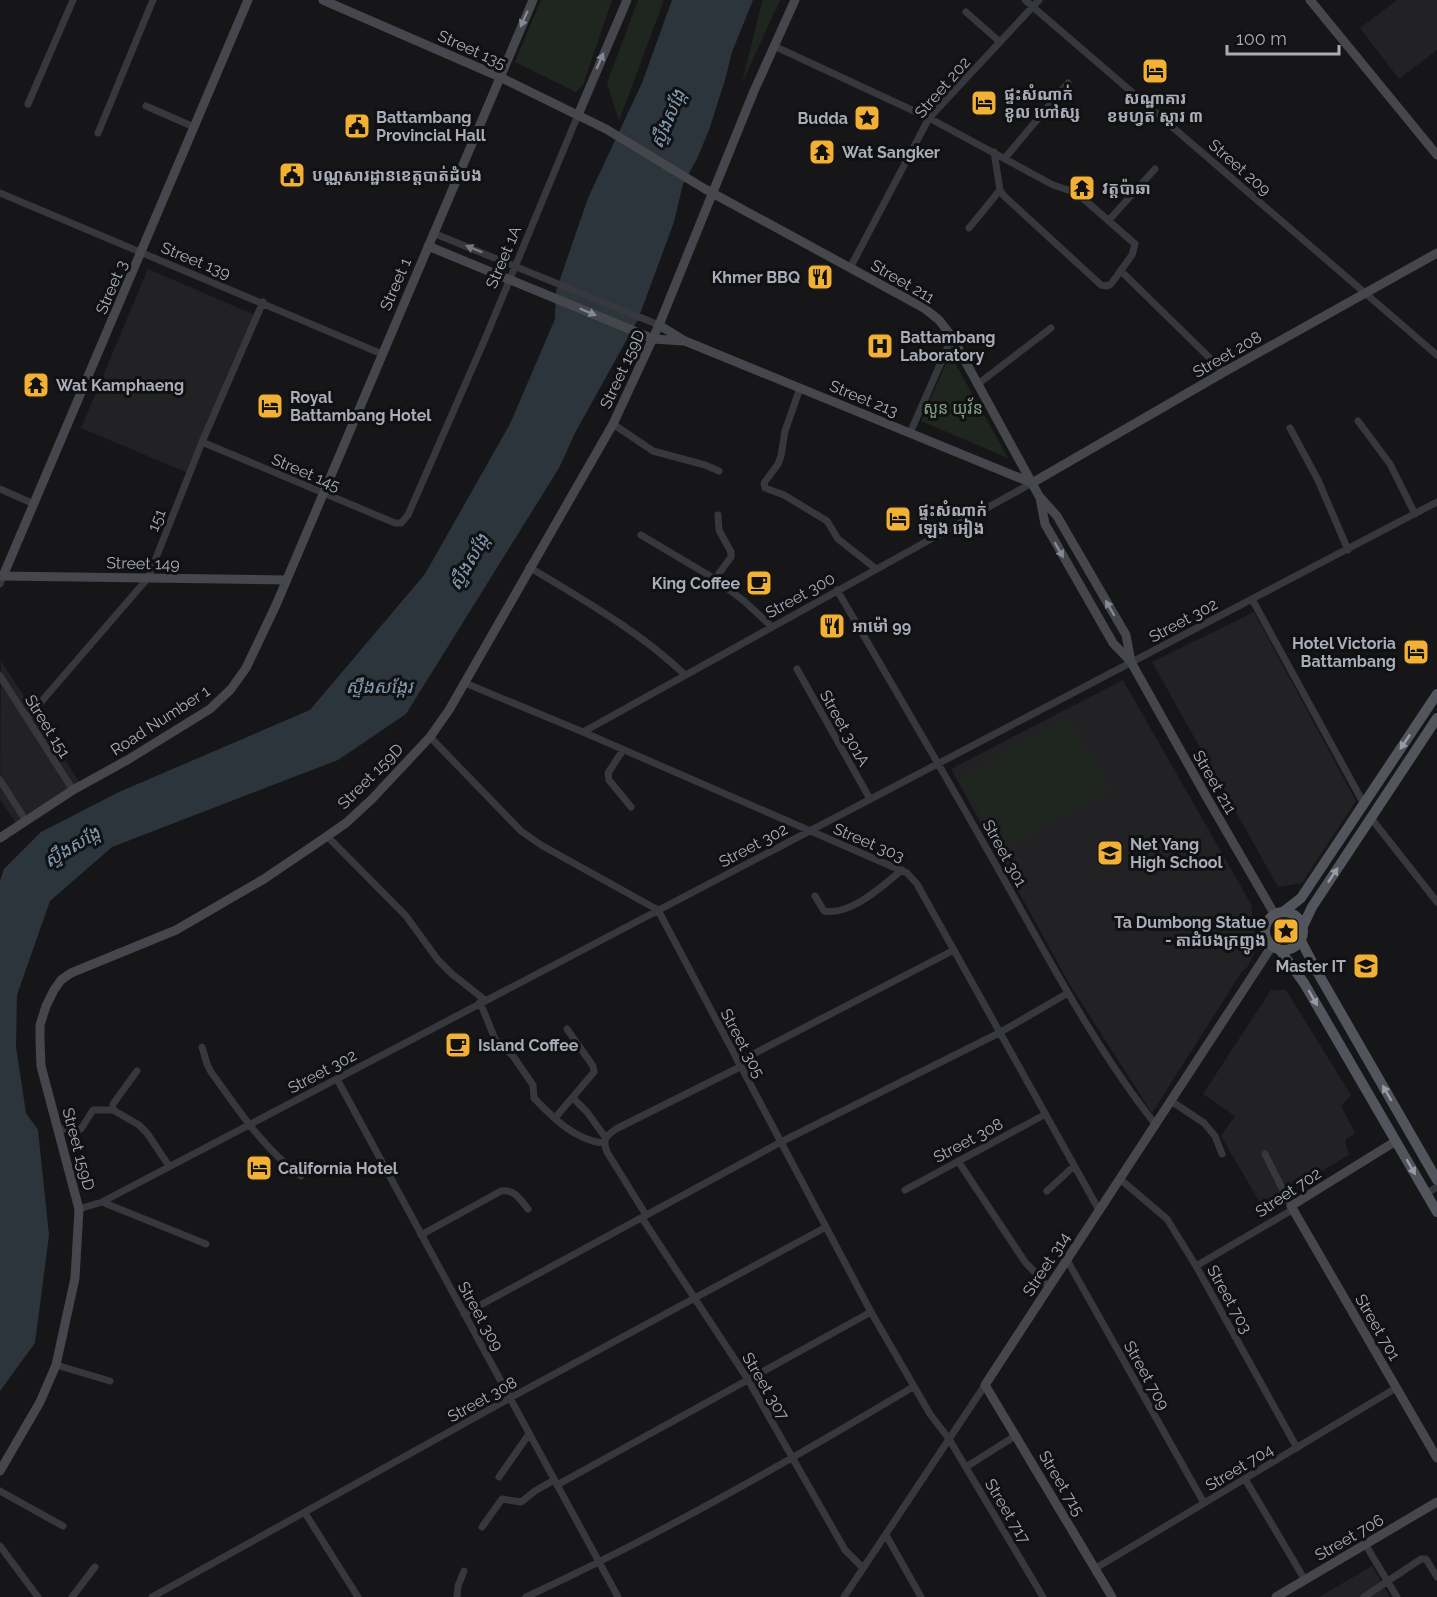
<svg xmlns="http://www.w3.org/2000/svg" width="1437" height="1597" viewBox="0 0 1437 1597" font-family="Raleway,'Noto Sans Khmer',sans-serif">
<rect width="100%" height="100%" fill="#161618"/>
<path fill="#222225" d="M1397,0H1437V50L1399,79L1360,28Z
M148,269L255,315L188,473L81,428Z
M1254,612L1356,801L1302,883L1278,887L1152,662Z
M1,661L82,786L18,827L0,799Z
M1123,680L1251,904L1256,949L1248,966L1241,973L1152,1113L1070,985L951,769Z
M1271,990H1286L1351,1095L1341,1106L1355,1133L1345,1140L1349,1155L1262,1206L1221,1136L1235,1116L1203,1094Z
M1372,1566L1390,1597H1319Z"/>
<path fill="#1e261f" d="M541,0H612L583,85L576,92L515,62Z
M638,0H664L619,121L607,83Z
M762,0H780L742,83L762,2Z
M950,354L1008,458L921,421Z
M1068,717L1110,789L1002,850L960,778Z"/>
<path fill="#2c353c" d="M672,0H753L732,52L725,80L709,130L697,159L683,184L674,222L640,314L645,321H637L575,433L559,468L406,714L338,760L112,847L50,901L17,995L16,1047L26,1113L38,1130L49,1235L35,1343L0,1391V881L4,869L41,832L119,792L310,710L425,574L510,424L555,319L556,291L588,198L642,83Z"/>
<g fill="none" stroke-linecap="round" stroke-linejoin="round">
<path stroke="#37383d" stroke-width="7" d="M1025,0L1437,355
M966,12L1000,42
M774,46L929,118L1053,185L1077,193L1135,244L1132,255L1111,284L1107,286L1101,285L1004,196L1000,190L994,152
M28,104L73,0
M146,106L194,127
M98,133L153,0
M1005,158L1068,83
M0,193L382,354
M1109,220L1155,169
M969,228L1000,190
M433,233L659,325
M850,268L929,118L1039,0
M1122,272L1224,372
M978,384L1051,328
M800,388L785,431L781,456L778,464L764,483L765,488L784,495L827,521L838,539L875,568
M1358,421L1390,464L1415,514
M613,424L653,451L705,465L719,471
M1290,428L1318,480L1348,550
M910,433L952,337
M202,442L395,523H401L408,515L485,339L578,115
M0,489L34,504
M641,535L715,579L744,601L771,626
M529,567C582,599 639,631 684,674
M715,579L731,557V552L719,530L718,515
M0,584L3,576
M837,590C892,684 947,778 1001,874C1049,959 1095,1048 1156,1125
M1252,599L1364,804
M797,669L870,799
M0,676L73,790
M465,683L583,732L907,873L917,884L1099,1210
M28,717L148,578L202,442L263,302
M583,732L1032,483
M430,737L521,831L541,845L658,910L871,1312L930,1414L949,1439L1043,1597
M623,750L608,773L609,780L631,807
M0,780L26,821
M1371,818L1437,902
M327,836L406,916L438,960L452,974L485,1000
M815,896L824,911C851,916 882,886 902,870
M480,1002L495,1039L513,1056L533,1085L534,1098C553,1118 575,1140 603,1143
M202,1047L207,1064L211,1072C238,1109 263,1149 301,1176
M738,1062L954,950
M137,1071L113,1104V1110L139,1125L147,1133L169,1166
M337,1079L618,1597
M573,1098L587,1112L605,1137
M1171,1101L1204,1123L1215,1136L1222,1154
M555,1118L594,1072L593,1066L567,1029
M58,1129H81L93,1110H113
M1265,1154L1291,1206
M958,1161L1025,1262L1049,1287
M1120,1179L1167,1219L1196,1266L1297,1448
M905,1190L1044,1115
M1047,1191L1074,1166
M1426,1194L1437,1187
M102,1202L206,1244
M79,1209L102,1202L1437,502
M646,1215L607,1152C602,1139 606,1136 616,1129L740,1067
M642,1218L747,1378L845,1550L863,1568
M421,1235L501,1191C514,1189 520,1199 528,1209
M1067,1260L1204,1503
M1196,1266L1292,1210
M464,1314L781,1142L999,1033L1068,993
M56,1365L110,1381
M966,1467L1015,1436
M499,1477L529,1434
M1245,1479L1305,1580
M557,1485L871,1312
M0,1491L63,1526
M305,1513L358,1597
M482,1527L502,1499L521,1502L535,1491L554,1480
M886,1535L921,1597
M1365,1544L1397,1597
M0,1546L38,1597
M1096,1568L1396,1388
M72,1597L95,1567
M152,1597L510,1398L826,1227
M457,1597L458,1586L464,1571
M526,1597C660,1535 787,1462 913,1387
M844,1597L985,1385
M1364,1597L1421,1559H1426L1437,1577"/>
<path stroke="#45474d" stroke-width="9" d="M323,0L500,77L606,129L705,189L924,308L939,320L952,337L1039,496L1057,516L1126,635L1131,662
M1310,0L1437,155
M578,115L627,0
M428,246L639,333L653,339L683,341
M659,325L685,341L1032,483L1224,372L1437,253
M1040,498L1045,524L1113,643L1131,662L1206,796L1275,915
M1,576L286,580
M3,576L248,0
M0,838L73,790L129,759L210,709L231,689L246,668L276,605L533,0
M1396,1141L1291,1206L1437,1458
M0,1471L40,1402L56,1365L75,1278L79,1209L41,1066L40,1041V1025L46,1006L54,990L61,980L71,973L176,930L264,879L320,841L346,823L372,799L430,737L449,710L613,424L659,325L754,91L795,0
M1112,1597L985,1385L1272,946
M1276,1597L1437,1502"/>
<path stroke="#53555c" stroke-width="10" d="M1283,912L1301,898L1437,694
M1265 931a19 19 0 1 1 38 0a19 19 0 1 1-38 0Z
M1303,926L1312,907L1437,718
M1301,941L1319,975L1437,1180
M1280,950L1304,983L1437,1212"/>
</g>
<defs><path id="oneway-solid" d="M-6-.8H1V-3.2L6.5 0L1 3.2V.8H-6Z" transform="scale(1.5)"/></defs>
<g fill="#858993">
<use href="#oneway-solid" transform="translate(524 19) rotate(114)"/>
<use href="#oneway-solid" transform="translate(600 61) rotate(-67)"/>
<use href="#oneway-solid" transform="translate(588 312) rotate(23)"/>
<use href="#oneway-solid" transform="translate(1059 550) rotate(60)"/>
<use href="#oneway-solid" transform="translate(1110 608) rotate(-120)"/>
</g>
<use fill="#757881" href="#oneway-solid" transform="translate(474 249) rotate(-158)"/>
<g fill="#979ba6">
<use href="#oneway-solid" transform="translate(1405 742) rotate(124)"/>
<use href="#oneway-solid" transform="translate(1333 875) rotate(-56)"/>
<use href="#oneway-solid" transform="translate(1313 998) rotate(60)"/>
<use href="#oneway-solid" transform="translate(1387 1093) rotate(-120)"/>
<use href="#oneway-solid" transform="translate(1411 1167) rotate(60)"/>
</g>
<defs>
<g id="hotel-square" transform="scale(1.35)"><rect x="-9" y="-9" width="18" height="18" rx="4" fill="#f2b134" stroke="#111113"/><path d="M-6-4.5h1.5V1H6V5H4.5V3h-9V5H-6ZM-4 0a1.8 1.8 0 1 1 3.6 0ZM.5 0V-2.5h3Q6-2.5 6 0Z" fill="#111"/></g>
<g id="sight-square" transform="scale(1.35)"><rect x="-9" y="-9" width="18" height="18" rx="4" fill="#f2b134" stroke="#111113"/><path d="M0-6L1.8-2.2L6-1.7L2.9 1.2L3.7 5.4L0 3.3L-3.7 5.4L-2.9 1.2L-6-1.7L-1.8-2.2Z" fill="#111"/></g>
<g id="civic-square" transform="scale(1.35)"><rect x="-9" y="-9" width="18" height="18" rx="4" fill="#f2b134" stroke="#111113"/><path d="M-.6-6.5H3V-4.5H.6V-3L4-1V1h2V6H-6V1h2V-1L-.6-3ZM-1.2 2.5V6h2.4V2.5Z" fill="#111"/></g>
<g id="temple-square" transform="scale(1.35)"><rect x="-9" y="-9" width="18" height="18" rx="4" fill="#f2b134" stroke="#111113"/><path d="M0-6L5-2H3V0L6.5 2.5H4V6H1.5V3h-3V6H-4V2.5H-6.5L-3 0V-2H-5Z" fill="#111"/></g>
<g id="restaurant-square" transform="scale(1.35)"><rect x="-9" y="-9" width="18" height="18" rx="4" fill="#f2b134" stroke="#111113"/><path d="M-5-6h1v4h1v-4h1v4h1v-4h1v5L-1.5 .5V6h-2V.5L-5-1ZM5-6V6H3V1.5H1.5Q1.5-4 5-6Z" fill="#111"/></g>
<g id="hospital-square" transform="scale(1.35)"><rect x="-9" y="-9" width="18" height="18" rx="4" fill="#f2b134" stroke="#111113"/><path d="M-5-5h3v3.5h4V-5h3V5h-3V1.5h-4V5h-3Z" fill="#111"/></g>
<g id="cafe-square" transform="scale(1.35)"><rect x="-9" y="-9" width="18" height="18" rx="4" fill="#f2b134" stroke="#111113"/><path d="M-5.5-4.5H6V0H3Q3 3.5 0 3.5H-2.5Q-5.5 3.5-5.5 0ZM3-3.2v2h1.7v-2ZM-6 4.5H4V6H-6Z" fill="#111"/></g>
<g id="school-square" transform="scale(1.35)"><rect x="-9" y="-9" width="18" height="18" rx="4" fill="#f2b134" stroke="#111113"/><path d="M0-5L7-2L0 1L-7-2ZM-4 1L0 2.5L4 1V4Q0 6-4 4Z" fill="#111"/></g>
<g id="university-square" transform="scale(1.35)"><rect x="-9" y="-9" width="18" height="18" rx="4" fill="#f2b134" stroke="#111113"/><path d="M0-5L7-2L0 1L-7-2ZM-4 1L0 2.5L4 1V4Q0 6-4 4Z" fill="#111"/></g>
</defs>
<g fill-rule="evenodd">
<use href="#hotel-square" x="1155" y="71"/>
<use href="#hotel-square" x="984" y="103"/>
<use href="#sight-square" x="867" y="118"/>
<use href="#civic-square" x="357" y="126"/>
<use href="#temple-square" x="822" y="152"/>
<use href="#civic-square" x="292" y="175"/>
<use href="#temple-square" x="1082" y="188"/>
<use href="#restaurant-square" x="820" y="277"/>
<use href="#hospital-square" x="880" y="346"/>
<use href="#temple-square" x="36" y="385"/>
<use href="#hotel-square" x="270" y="406"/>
<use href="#hotel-square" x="898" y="519"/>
<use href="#cafe-square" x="759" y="583"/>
<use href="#restaurant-square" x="832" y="626"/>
<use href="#hotel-square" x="1416" y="652"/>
<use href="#school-square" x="1110" y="853"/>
<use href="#sight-square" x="1286" y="931"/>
<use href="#university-square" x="1366" y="966"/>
<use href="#cafe-square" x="458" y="1045"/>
<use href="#hotel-square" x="259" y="1168"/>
</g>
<g text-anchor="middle" stroke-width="6" stroke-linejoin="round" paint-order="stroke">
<g font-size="16" fill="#a8adb8" stroke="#111113">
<text transform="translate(472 49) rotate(24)" y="6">Street 135</text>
<text transform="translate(942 87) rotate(-49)" y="6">Street 202</text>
<text transform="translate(1240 167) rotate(41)" y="6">Street 209</text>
<text transform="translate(503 257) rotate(-67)" y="6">Street 1A</text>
<text transform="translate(196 260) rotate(22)" y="6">Street 139</text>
<text transform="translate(903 281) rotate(30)" y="6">Street 211</text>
<text transform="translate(395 284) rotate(-67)" y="6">Street 1</text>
<text transform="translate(111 287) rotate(-67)" y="6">Street 3</text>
<text transform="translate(1227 354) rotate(-30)" y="6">Street 208</text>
<text transform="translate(622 369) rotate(-65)" y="6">Street 159D</text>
<text transform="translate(864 398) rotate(22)" y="6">Street 213</text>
<text transform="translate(306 472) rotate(23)" y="6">Street 145</text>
<text transform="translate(156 520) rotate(-68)" y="6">151</text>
<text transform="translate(143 563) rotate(1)" y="6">Street 149</text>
<text transform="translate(800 595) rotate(-29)" y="6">Street 300</text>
<text transform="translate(1183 620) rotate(-28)" y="6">Street 302</text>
<text transform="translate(160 720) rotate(-33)" y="6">Road Number 1</text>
<text transform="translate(48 726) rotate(58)" y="6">Street 151</text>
<text transform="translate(845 728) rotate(61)" y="6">Street 301A</text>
<text transform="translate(370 776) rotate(-45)" y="6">Street 159D</text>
<text transform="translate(1215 782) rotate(60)" y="6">Street 211</text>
<text transform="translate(869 842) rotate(23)" y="6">Street 303</text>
<text transform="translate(753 845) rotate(-28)" y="6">Street 302</text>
<text transform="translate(1005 853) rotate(61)" y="6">Street 301</text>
<text transform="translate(743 1043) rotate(62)" y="6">Street 305</text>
<text transform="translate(322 1071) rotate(-28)" y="6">Street 302</text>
<text transform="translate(968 1140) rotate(-28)" y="6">Street 308</text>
<text transform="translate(79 1149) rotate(75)" y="6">Street 159D</text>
<text transform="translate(1288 1192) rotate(-34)" y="6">Street 702</text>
<text transform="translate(1046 1264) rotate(-57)" y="6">Street 314</text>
<text transform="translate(1230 1299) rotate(61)" y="6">Street 703</text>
<text transform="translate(481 1316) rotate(61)" y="6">Street 309</text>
<text transform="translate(1378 1327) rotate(60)" y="6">Street 701</text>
<text transform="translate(1147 1375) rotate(61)" y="6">Street 709</text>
<text transform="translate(766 1386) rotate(59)" y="6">Street 307</text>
<text transform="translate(482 1399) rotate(-29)" y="6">Street 308</text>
<text transform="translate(1239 1467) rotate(-31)" y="6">Street 704</text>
<text transform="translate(1062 1483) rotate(59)" y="6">Street 715</text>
<text transform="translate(1008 1511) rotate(59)" y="6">Street 717</text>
<text transform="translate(1349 1537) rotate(-30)" y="6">Street 706</text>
</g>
<g font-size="16" font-weight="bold" fill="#a8adb8" stroke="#111113" text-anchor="start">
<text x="1004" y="100">ផ្ទះសំណាក់<tspan x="1004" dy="18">ខូល ហៅស្ស</tspan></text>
<text x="1155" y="104" text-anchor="middle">សណ្ឋាគារ<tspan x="1155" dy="18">ខមហ្វត ស្តារ ៣</tspan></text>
<text x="376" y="123">Battambang<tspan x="376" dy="18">Provincial Hall</tspan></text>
<text x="848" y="124" text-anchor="end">Budda</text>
<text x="842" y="158">Wat Sangker</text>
<text x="312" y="181">បណ្ណសារដ្ឋានខេត្តបាត់ដំបង</text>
<text x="1102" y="194">វត្តប៉ាឆា</text>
<text x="800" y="283" text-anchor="end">Khmer BBQ</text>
<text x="900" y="343">Battambang<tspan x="900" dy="18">Laboratory</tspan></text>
<text x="56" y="391">Wat Kamphaeng</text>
<text x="290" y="403">Royal<tspan x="290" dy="18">Battambang Hotel</tspan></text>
<text x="918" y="516">ផ្ទះសំណាក់<tspan x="918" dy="18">ឡេង អៀង</tspan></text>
<text x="740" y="589" text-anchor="end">King Coffee</text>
<text x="852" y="632">អាម៉ៅ 99</text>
<text x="1396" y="649" text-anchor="end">Hotel Victoria<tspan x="1396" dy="18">Battambang</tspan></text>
<text x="1130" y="850">Net Yang<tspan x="1130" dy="18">High School</tspan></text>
<text x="1266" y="928" text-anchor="end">Ta Dumbong Statue<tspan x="1266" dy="18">- តាដំបងក្រញូង</tspan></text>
<text x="1346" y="972" text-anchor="end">Master IT</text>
<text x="478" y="1051">Island Coffee</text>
<text x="278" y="1174">California Hotel</text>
</g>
<g font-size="16" fill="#7fa381" stroke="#111113">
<text x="953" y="414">សួន យុវ័ន</text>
</g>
<g font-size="18" font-style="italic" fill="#7f9bb3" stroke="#111113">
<text transform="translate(668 119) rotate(-67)" y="6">ស្ទឹងសង្កែ</text>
<text transform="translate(469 562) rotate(-60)" y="6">ស្ទឹងសង្កែ</text>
<text x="379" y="693">ស្ទឹងសង្កែរ</text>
<text transform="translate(72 847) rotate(-31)" y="6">ស្ទឹងសង្កែ</text>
</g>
</g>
<path d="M1227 45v9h112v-9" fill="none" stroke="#a8adb8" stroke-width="3"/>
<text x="1236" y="45" font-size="18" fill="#a8adb8" stroke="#111113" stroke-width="4.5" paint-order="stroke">100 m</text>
</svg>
